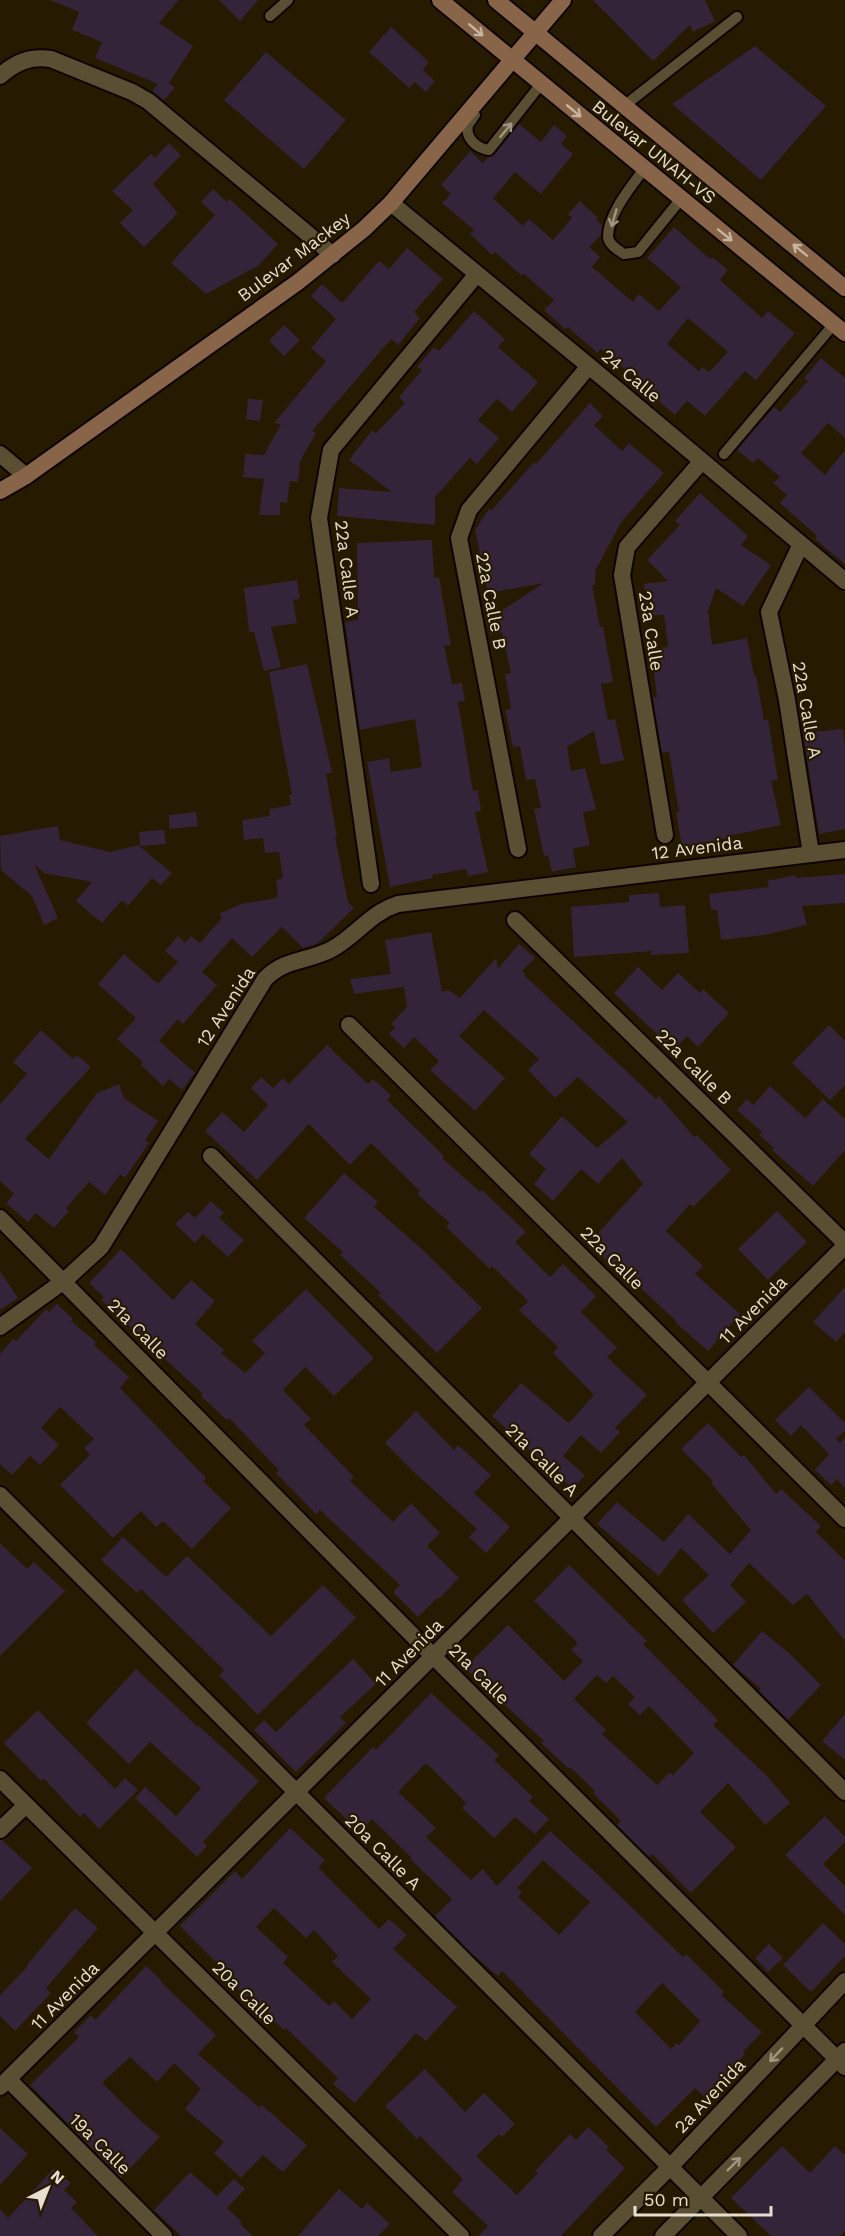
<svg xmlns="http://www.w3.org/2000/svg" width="845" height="2236" viewBox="0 0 845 2236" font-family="'Work Sans',sans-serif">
<rect width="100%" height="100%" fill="#261a01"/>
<path fill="#342439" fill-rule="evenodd" d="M50,0H179L159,23L193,46L169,83L175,88L164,100L152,91L158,84L95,58L102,42L72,30L79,12Z
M219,0H258L240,21Z
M593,0H705L715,21L693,32L690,25L653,61Z
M391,27L429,62L423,70L435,81L426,92L415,82L409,88L369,52Z
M755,46L826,106L761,180L672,104Z
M266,52L346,120L304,169L224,100Z
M519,124L541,142L554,125L567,136L561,144L573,154L541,194L515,172L493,198L523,226L529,219L553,240L572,218L568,214L580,201L598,218L596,220L602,225L601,235L589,247L600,257L592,267L633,302L639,294L659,311L681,287L647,258L674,227L710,259L712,257L728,270L720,280L762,318L768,311L795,333L756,380L745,371L705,416L687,401L675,415L643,388L645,386L601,349L597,353L568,327L565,329L544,310L554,300L523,273L521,275L495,252L492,255L470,234L474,230L442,203L451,194L441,185L470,151L483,163L488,157L494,155ZM688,318L728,352L709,372L702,367L699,371L667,344Z
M169,143L181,155L153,184L178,213L144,247L120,223L133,210L112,191L151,154L155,158Z
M213,189L227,202L230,199L278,244L259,265L206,294L171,263L215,215L201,202Z
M407,248L443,279L414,312L420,318L398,345L391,339L312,431L316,433L300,461L298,482L290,481L287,503L280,502V515H259L264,479L243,477L245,454L264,455L281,424L274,423L326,361L311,348L336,319L311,296L322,284L342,303L379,261L389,269Z
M474,311L505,339L498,347L538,382L512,412L497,399L478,420L499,438L477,464L470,458L435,497V525L337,516L339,488L392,492L349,460L372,430L376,433L405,403L399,397L422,370L417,367L434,347L439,351Z
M284,325L300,340L284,356L269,341Z
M821,358L845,378V438L828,423L801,453L825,475L845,450V564L815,539L817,536L780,503L787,495L773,483L780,477L758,458L753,463L737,450L774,407L780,412L808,381L804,378Z
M248,399L263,400L260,421L246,419Z
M590,403L603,416L594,425L622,451L629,443L664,473L622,521L595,571V585H592L600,627H603L613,682L601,684L608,720L615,719L624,760L601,765L594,731L567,747L571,771L585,768L596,809L583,813L590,845L573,849L576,867L552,872L548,855L544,856L534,809L541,808L535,779L526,780L520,746L513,747L505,710L511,709L505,674L511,673L502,632L490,635L486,621L544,583L488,593L475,530L489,509L491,511L534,462L536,464Z
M700,493L748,536L741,545L771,565L743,606L716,588L708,611L712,645L747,638L754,675H756L764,720L768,719L778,780L771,781L781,825L728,836L729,838L682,847L676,812H679L669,752L662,753L653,698L657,697L651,649L668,647L664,615L647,616L644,584L668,581L647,560L680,525L675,521Z
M432,540L434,578L439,577L451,646L444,645L452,684L462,683L465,701L458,702L473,791L478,790L481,811L475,812L488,872L468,876L466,869L432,875L433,878L390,887L367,762L389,758L391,772L422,767L415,719L360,730L345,622L358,620L357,543Z
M297,580L300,599L293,600L297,623L271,627L281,667L264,671L254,632H249L244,588Z
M307,664L332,772L326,774L337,837H335L348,902L354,908L317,944L303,948L282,927L252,957L232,938L202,972L217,985L183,1024L178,1019L159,1041L195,1073L182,1090L169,1079L163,1086L141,1065L143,1062L117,1039L136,1018L98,984L124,954L158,984L178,962L165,951L178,936L185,943L191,936L200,943L222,918L219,914L241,904L276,898L278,896L276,880L283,878L279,852L265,853L263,838L244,840L242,820L270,816L269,809L291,805L289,795H292L269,672Z
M843,729L845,748V829L819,834L803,733Z
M196,812L198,826L169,829V815Z
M58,826L60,840L110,852L138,845L172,873L161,885L152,878L128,906L122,900L102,923L76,901L92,882L44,873L34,864L58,918L44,925L32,896L1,870L0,836Z
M164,830L166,844L140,846L139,832Z
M845,874V903L802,906L807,925L765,935L721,940L717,910H711L709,894L769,887L767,881L795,875L796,878Z
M659,893L660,907L685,905L689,953L649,955L653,951L574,957L571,907L629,902V895Z
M431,932L442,992L449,990L460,998L496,958L498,969L519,944L535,958L522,971L526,974L524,975L656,1099L659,1096L694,1137L697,1135L731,1170L693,1207L690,1204L666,1231L703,1266L695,1274L740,1314L708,1351L675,1322L676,1321L627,1275L624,1278L589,1243L643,1184L622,1158L598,1184L581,1169L553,1201L534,1184L546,1169L529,1154L562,1116L597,1148L628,1122L578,1077L555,1098L528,1070L539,1059L484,1010L459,1036L505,1078L475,1111L430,1070L439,1061L414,1037L404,1048L389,1034L395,1027L391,1024L407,1007L404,987L354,994L350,979L391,974L385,940Z
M638,967L662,990L678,973L700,993L703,989L729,1013L698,1047L687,1036L670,1054L656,1041L660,1037L614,993Z
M829,1025L845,1041V1085L830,1100L792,1063Z
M41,1030L73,1059L77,1055L91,1067L25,1139L49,1159L97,1093L119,1084L124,1098L158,1121L145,1140L149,1143L125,1178L120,1174L105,1195L89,1182L66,1208L69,1211L54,1228L36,1213L28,1222L6,1203L14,1194L0,1181V1104L27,1074L13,1062Z
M327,1045L368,1084L373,1079L391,1095L387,1100L444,1156L442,1158L480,1192L482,1190L526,1232L515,1242L550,1277L563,1264L596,1296L581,1312L617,1348L607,1357L647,1395L615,1428L620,1432L601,1453L581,1435L563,1456L585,1475L573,1489L492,1416L521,1383L569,1423L594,1395L553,1353L558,1347L519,1310L528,1301L492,1266L490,1269L446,1227L450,1223L417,1194L420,1191L371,1143L350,1165L309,1124L257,1180L205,1131L222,1112L244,1132L268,1105L251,1088L261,1077L273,1088L283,1078L289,1084Z
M770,1086L805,1118L823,1099L845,1119V1150L813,1186L772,1150L774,1148L759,1135L762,1132L737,1110L747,1099L753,1105Z
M344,1173L378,1202L374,1207L423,1250L482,1308L437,1353L378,1295L381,1293L340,1255L343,1252L304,1218Z
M211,1201L224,1213L219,1218L244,1240L228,1257L203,1234L195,1243L175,1224L188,1212L195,1218Z
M777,1211L807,1242L768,1280L738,1249Z
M121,1249L173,1300L191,1280L215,1301L195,1324L224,1350L221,1353L245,1373L265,1353L252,1341L306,1289L374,1358L334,1396L305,1367L283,1390L311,1419L304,1425L354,1477L350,1481L393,1522L411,1503L440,1533L427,1546L459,1578L439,1599L437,1598L418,1617L393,1592L400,1585L320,1510L316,1514L276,1473L279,1470L229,1418L227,1420L201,1396L203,1394L101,1300L104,1297L89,1283Z
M0,1271L18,1298L0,1310Z
M845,1287V1332L836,1342L813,1322Z
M57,1304L73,1319L71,1321L96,1342L94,1345L129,1377L120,1388L206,1478L203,1481L231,1508L192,1549L163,1521L156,1527L141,1511L113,1538L60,1485L90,1455L84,1448L94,1439L60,1407L41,1428L59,1445L40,1465L30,1456L12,1475L0,1464V1354L13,1339L16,1341L46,1309L49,1312Z
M809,1387L845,1423V1431L836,1439L840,1443L845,1437V1488L837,1479L831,1485L815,1470L829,1454L801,1425L791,1436L775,1420Z
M416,1411L454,1450L458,1445L491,1475L474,1493L510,1527L486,1553L469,1537L477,1529L416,1474L385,1443Z
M708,1423L741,1457L744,1455L776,1494L781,1489L821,1526L816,1532L845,1561V1641L807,1594L793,1605L749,1563L730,1585L746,1602L713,1633L682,1600L709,1575L681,1548L659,1576L597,1524L617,1502L664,1542L688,1514L730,1554L751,1530L711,1483L713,1481L681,1449Z
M123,1537L166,1577L187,1556L271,1636L323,1585L356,1618L258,1715L219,1675L224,1670L141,1589L137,1593L101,1560Z
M0,1543L27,1569L34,1562L65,1591L0,1656Z
M569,1565L647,1641L643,1644L718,1720L713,1725L767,1776L790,1803L765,1825L728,1783L700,1812L736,1847L691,1893L652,1854L649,1857L617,1825L621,1821L593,1793L595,1791L570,1767L569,1769L541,1743L544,1741L505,1705L504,1706L465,1668L508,1625L564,1681L583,1661L571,1650L578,1643L534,1601ZM597,1675L606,1683L613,1676L635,1697L628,1704L640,1715L649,1706L694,1753L673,1775L670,1772L657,1785L602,1734L606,1730L574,1699Z
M762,1631L789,1653L821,1685L788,1720L759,1691L761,1689L733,1665Z
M353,1659L376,1684L340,1717L346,1723L296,1772L254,1730L264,1720L276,1732Z
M136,1669L198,1727L199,1726L259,1781L203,1842L207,1846L197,1857L135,1798L145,1787L176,1816L201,1788L150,1742L129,1764L86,1723Z
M431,1693L499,1755L494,1760L533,1797L529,1801L549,1819L535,1834L515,1817L494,1838L462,1808L466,1803L426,1763L398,1792L436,1828L426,1837L471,1880L483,1869L497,1886L550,1831L594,1871L683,1957L686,1954L724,1992L721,1995L762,2032L743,2052L745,2054L718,2085L722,2089L710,2102L695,2088L656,2127L502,1971L498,1976L470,1952L435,1916L452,1899L410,1859L412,1858L372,1819L360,1832L324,1798L373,1747L376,1750ZM543,1860L590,1902L559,1935L518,1897L522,1892L517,1888ZM662,1983L700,2021L679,2045L676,2043L671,2049L635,2012Z
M38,1710L115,1789L125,1778L138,1790L99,1829L84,1813L80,1817L44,1779L41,1781L4,1743Z
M845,1714V1760L822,1741Z
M825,1816L845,1837V1842L823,1864L845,1886V1915L785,1855Z
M290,1828L325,1860L318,1867L379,1929L389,1919L407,1935L393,1949L457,2007L426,2041L416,2033L355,2103L333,2084L338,2078L286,2028L284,2030L248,1996L246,1998L221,1970L222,1968L180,1926L235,1871L242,1879ZM274,1908L306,1938L314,1930L338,1956L332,1962L371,1999L352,2019L334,2001L329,2006L283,1963L288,1957L256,1927Z
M0,1840H2L32,1868L0,1901Z
M75,1908L98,1928L46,1988L51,1993L15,2031L0,2016V1995L28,1966L27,1965Z
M823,1923L845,1944V1956L811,1992L783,1965Z
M769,1944L783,1958L768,1972L755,1958Z
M146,1966L161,1980L160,1981L216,2035L198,2054L259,2107L262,2105L307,2145L283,2172L263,2155L241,2178L214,2153L224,2142L185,2109L201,2089L174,2063L157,2082L130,2057L102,2083L142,2122L160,2137L121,2178L30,2085L79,2037L74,2032L91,2015L95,2020Z
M425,2069L465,2112L484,2093L515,2124L502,2137L499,2134L476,2156L517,2195L538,2173L535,2171L570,2134L576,2140L588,2127L609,2147L606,2150L625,2168L561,2236H478L488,2226L452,2192L463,2179L420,2136L417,2139L385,2106Z
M0,2128L28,2154L0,2185Z
M782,2146L810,2173L835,2146L845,2155V2231L840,2236H771L731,2198Z
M54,2168L71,2183L64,2190L77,2202L71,2208L98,2236H0V2209L8,2218Z
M190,2172L217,2196L234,2179L245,2189L227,2208L242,2222L240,2224L253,2236H181L154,2210Z
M339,2189L362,2209L367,2203L390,2224L378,2236H298Z"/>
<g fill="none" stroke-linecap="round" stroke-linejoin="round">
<g stroke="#0e0500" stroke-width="14">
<path id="service" d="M270,16L288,0
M624,106L737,17
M475,115L468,125C465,138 476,148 489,150L541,84
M644,169C631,187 608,214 608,237C609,245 618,250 624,254L638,252L681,199
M724,454L834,324"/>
</g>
<g stroke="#0e0500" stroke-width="20">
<path id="minor" d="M0,76C16,62 30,56 51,59L132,92L148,101L333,255
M391,203L589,366L845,581
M0,454L26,476
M801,544L769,612L787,700L811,854
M665,835L622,575L627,547L702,461
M518,849L459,538L469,510L589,366
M371,884L319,518L331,450L477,274
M515,920L845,1243
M349,1025L845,1519
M211,1156L845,1792
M0,1218L433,1656L845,2067
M0,1495L739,2236
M0,1830L26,1805
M8,2079L164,2236
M0,2087L845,1246"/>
</g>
<g stroke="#0e0500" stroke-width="20">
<path id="tertiary" d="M0,1327L64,1281L101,1247L265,979C285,958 308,962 332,949C357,935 370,913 398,904L845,850
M0,1779L461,2236
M601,2236L671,2166L845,1981
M663,2236L845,2051"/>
</g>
<g stroke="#0e0500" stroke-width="20">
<path id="secondary" d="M440,0L845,333
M496,0L845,288
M0,491L26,476L298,282L364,229L391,203L563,0"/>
</g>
<use href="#service" stroke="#5a4e33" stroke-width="10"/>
<use href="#minor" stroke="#5a4e33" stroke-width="16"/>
<use href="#tertiary" stroke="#5a4e33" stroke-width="16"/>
<use href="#secondary" stroke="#886548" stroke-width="16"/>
</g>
<defs><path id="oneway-shaft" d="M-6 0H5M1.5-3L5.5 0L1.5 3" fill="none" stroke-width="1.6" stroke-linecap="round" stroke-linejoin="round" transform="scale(1.5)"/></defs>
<g stroke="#c5b4a0">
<use href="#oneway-shaft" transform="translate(476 30) rotate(40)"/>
<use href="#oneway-shaft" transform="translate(574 111) rotate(40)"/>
<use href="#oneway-shaft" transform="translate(725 235) rotate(39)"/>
<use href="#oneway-shaft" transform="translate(800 250) rotate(-141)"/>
</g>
<g stroke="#a09681">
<use href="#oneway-shaft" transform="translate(506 130) rotate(-51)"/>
<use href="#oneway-shaft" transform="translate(614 218) rotate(106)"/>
<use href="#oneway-shaft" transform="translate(776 2055) rotate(133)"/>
<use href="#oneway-shaft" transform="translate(734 2164) rotate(-45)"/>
</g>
<g text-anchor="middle" stroke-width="4.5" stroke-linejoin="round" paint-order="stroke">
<g font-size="18" fill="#e6decf" stroke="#261a01">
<text transform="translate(654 152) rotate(39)" y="6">Bulevar UNAH-VS</text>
<text transform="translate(294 257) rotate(-37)" y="6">Bulevar Mackey</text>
<text transform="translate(631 376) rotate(40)" y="6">24 Calle</text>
<text transform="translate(347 569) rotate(83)" y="6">22a Calle A</text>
<text transform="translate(491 601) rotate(79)" y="6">22a Calle B</text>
<text transform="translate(651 631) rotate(81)" y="6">23a Calle</text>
<text transform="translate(807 710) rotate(80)" y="6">22a Calle A</text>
<text transform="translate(697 848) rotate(-7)" y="6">12 Avenida</text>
<text transform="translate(226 1007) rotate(-57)" y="6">12 Avenida</text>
<text transform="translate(694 1067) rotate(45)" y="6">22a Calle B</text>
<text transform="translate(612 1258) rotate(45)" y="6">22a Calle</text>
<text transform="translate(753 1310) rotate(-45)" y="6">11 Avenida</text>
<text transform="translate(138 1329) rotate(45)" y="6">21a Calle</text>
<text transform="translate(542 1460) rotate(45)" y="6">21a Calle A</text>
<text transform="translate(409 1653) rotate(-45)" y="6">11 Avenida</text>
<text transform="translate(479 1674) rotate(45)" y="6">21a Calle</text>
<text transform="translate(383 1852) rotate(45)" y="6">20a Calle A</text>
<text transform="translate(244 1993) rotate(45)" y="6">20a Calle</text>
<text transform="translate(65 1996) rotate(-45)" y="6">11 Avenida</text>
<text transform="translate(710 2096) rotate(-47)" y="6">2a Avenida</text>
<text transform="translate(100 2144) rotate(45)" y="6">19a Calle</text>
</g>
</g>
<g transform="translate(48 2188) rotate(42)" stroke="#261a01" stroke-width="4.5" paint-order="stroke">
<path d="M0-4.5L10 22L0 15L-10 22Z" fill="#e6decf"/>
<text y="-9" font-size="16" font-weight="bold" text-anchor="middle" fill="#e6decf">N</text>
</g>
<path d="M635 2206v9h136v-9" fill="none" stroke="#e6decf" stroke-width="3"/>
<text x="644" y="2206" font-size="18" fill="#e6decf" stroke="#261a01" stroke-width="4.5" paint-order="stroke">50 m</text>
</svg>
